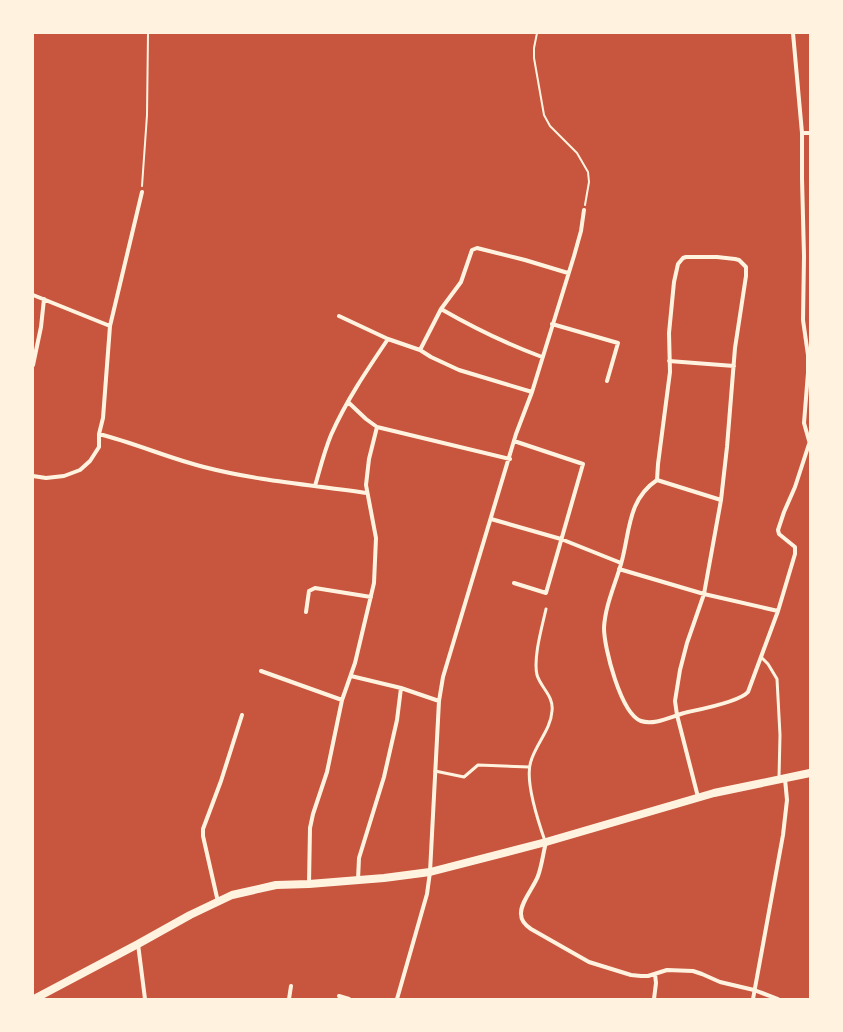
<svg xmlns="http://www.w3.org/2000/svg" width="843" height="1032" viewBox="0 0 843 1032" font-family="Merriweather,serif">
<rect width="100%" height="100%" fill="#c8553d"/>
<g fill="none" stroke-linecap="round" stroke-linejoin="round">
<path stroke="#fff3e0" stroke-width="2" d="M537,33L534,48V58L544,115L550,126L577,153L588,172L589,182L585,205
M142,186L147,115L148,33"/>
<path stroke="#fff3e0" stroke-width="3" d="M761,657L768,664L777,679L780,735L779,778
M435,771L464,777L478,765L529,767
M545,841C538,821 524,780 531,761C536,744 551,729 552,711C554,696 541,688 537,675C533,658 542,627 546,609"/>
<path stroke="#fff3e0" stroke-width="4" d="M793,33L802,133V178L804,256L803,320L808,355V373L804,423L810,444
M802,133H810
M33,295L110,326
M441,309C474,328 507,344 542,357
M339,316L388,339L420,350L431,357L459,370L532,392
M552,324L618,343L607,381
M420,350L441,309L461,282L472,250L477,248L525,260L568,273
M669,361L734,366
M33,365L41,327L44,299
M348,402L366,419L377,427L510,459
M99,434C135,443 168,458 204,467C258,481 313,485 367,493
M33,476L46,478L64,476L80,470L90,461L99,447V434L103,418L110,326L142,192
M657,480L658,464L670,372L669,333L674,282L678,264L683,258L686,257H717L735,259L739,260L746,267V276L735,348L727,447L721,500L704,594L687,643L680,670L675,701L677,715L698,797
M657,480C627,500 630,533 621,564C615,585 605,606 604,628C604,648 621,714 641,721C655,726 674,715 688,712C702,709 739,702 748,692L778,611L795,554V547L779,534L778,530L784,512L795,487L809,444
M657,480L721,500
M315,486C320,469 324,452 331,435C346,401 367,370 388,339
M491,519L561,539L621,563
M619,569L704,594L778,611
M514,583L546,593L583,464L514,441
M306,612L309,591L315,588L371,597
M261,671L342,700
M351,676L401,688L439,701
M546,842C543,854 542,865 538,876C534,887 520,903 521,914C521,921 525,925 531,929L589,962L631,975L641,976H648L667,970L693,971L702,974L720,982L754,990L778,999
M358,880L359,858L384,777L397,720L401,688
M309,884L310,828L313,814L327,772L342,700L355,663L374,583L376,538L366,485L369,459L377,427
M218,902L203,836V829L221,781L242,715
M138,944L145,999
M339,996L349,999
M289,999L291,986
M397,999L427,894L430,872L439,701L443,677L516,434L532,392L574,256L581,231L584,210
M654,999L656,983L655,974
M753,999L783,835L787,800L785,779"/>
<path stroke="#fff3e0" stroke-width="8" d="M34,999L138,944L190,915L232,895L276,885L309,884L384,878L430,872L546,842L714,793L810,773"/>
</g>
<rect width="843" height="1032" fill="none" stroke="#fff3e0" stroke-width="68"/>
</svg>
